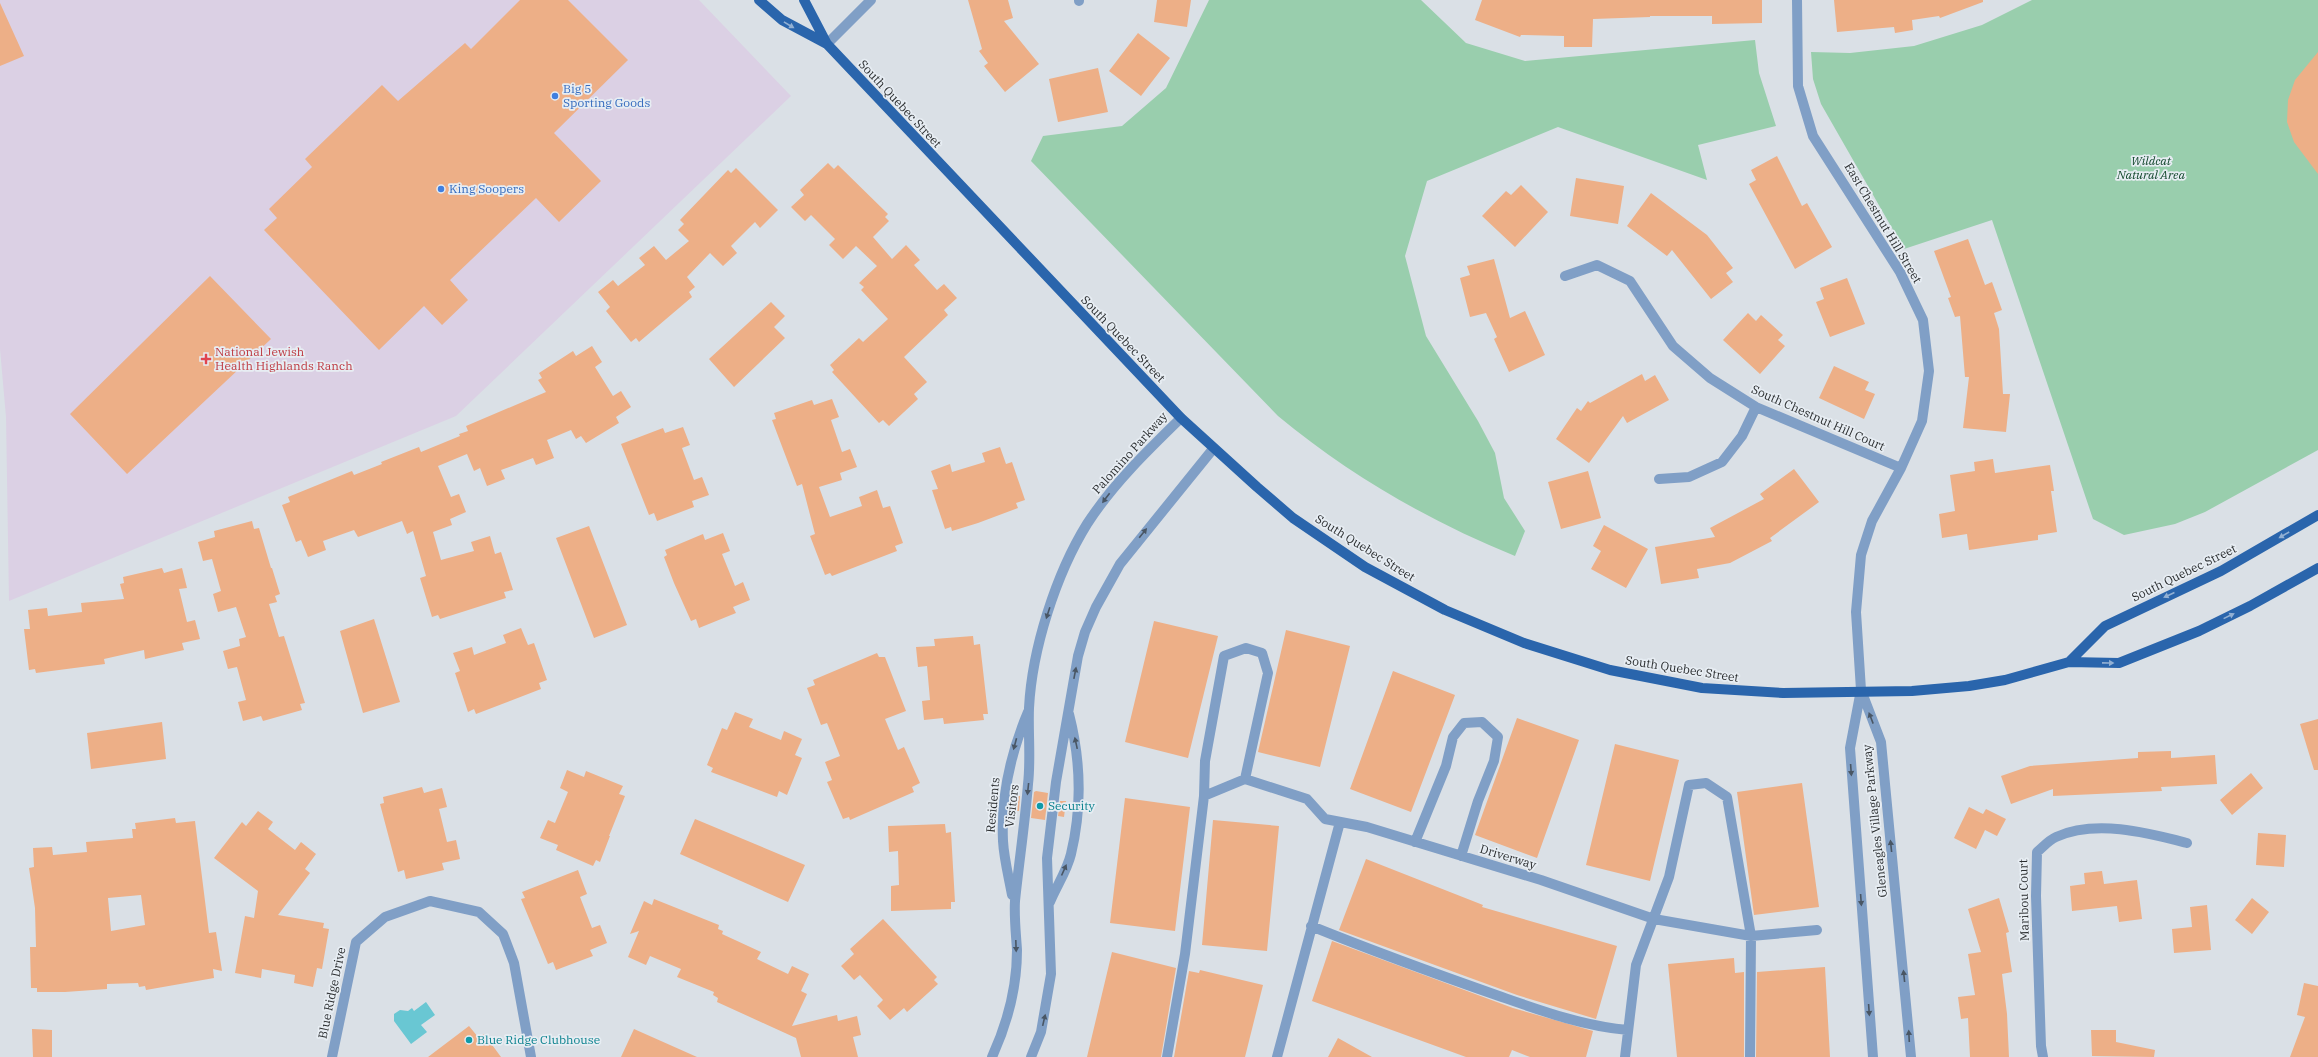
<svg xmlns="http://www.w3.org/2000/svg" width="2318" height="1057" viewBox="0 0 2318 1057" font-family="'IBM Plex Serif',serif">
<rect width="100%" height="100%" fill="#dae0e6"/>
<path fill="#dbd0e4" d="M0,0H699L791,96L456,416L9,601L6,417L0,349Z"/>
<path fill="#99cead" d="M1209,0H1421L1466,43L1525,61L1755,40L1759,73L1776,126L1698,145L1707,180L1558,127L1427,181L1405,256L1426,336L1478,421L1495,453L1504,498L1525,531L1515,556C1429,521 1349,475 1278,416L1031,161L1043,136L1122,126L1166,88Z
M2032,0H2318V450L2205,512L2175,524L2124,535L2093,519L1992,220L1904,249L1821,104L1813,79L1811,52L1850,53L1914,46L1982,25Z"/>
<path fill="#69c7d3" d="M426,1002L435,1015L421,1025L427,1032L411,1044L394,1021V1014L400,1010L408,1011L412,1008L414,1011Z"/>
<path fill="#edaf87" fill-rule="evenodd" d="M520,0H568L628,60L554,133L601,181L559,222L536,198L450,280L468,300L442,325L424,306L379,350L264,230L277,218L269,209L312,167L305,159L382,85L398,101L465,43L471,49Z
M968,0H1008L1013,18L1004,21L1039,64L1005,92L984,66L988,63L979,51L982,49Z
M1157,0H1191L1187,27L1154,22Z
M1482,0H1762V23L1712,24V16H1650V17L1593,19L1592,47H1564V36L1521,35L1520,37L1475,20Z
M1834,0H1983V2L1940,18L1939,16L1912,20L1913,30L1895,33L1894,27L1837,32Z
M0,3L24,56L0,66Z
M1138,33L1170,58L1141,96L1109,71Z
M2318,52V174L2294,142L2287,122L2288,100L2295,80Z
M1098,68L1108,112L1058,122L1049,79Z
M1777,156L1802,206L1807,203L1832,247L1795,269L1749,184L1756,180L1751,170Z
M828,163L834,169L838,165L888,214L885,217L889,221L873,237L892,259L906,245L920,260L914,265L937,290L944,284L957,298L944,310L948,315L904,357L927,382L914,394L918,399L889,426L883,420L879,423L832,372L834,370L830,365L859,338L863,342L888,319L861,290L864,287L859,283L877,266L856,246L843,259L829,245L835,239L811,215L805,221L791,207L804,195L800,190Z
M736,168L778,210L760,228L755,222L731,246L737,253L723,266L710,253L687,277L695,287L689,292L692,297L639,342L636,338L631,342L606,311L610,307L598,292L613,280L618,286L645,265L639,258L654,246L666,260L689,241L678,230L684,224L680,220L728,170L731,173Z
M1576,178L1624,186L1618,224L1570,216Z
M1521,185L1548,212L1515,247L1482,216L1506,191L1511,195Z
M1651,193L1707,235L1733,268L1726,273L1733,282L1711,299L1672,250L1667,256L1627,226Z
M1968,239L1985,285L1992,282L2002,310L1994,313L1999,329L2003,394H2010L2006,432L1963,428L1969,377H1965L1960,316L1955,317L1948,298L1951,297L1934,251Z
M1494,259L1510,318L1525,311L1545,355L1509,372L1494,339L1497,337L1486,313L1470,317L1460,278L1470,275L1467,266Z
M210,276L271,339L127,474L70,414Z
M1847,278L1865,324L1830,337L1816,302L1824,299L1820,288Z
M771,302L785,316L774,327L785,338L734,387L709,359Z
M1748,313L1756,321L1761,315L1783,335L1778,340L1785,346L1760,374L1723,340Z
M592,346L602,362L595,367L613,396L621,391L631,407L616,417L619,423L586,443L581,436L576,439L571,430L547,440L554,458L536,465L533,458L501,470L505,479L487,486L480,468L474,471L467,454L438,466L451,497L459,494L466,512L450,519L452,525L433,532L441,560L474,551L471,542L490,536L495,554L501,552L513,590L504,592L506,598L440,619L438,615L432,617L420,578L426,576L413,531L407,534L402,521L358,537L354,530L323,541L326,550L308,557L301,540L296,542L282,505L290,502L288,497L352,471L354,475L382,464L381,462L419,447L421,452L460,436L459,434L468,431L466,426L546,392L538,380L542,378L539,373L573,351L576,356Z
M1834,366L1869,382L1865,390L1875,394L1864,419L1819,398Z
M1642,374L1645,381L1655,375L1669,400L1627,423L1623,416L1589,463L1556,439L1577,408L1581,411L1588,401L1590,403Z
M832,399L839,417L831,420L842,452L850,449L857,467L840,473L842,480L819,487L830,517L862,506L859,497L877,490L883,508L890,506L903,543L895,546L897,551L832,576L830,573L825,575L810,536L815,534L802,484L797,486L772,420L776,419L774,413L812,400L814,405Z
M683,427L690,445L682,448L694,480L702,477L709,495L692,501L694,507L657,521L654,513L649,515L621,444L663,428L665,433Z
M1000,447L1006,464L1012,462L1025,500L1016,503L1018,508L978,523L952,531L951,527L945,529L932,490L938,489L931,471L950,464L952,472L985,462L982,453Z
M1993,459L1995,473L2050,465L2054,491H2051L2057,532L2038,535V540L1969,550L1967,534L1942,538L1939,514L1955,511L1950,475L1975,471L1974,462Z
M1794,469L1819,502L1770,538L1772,541L1730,563L1697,569L1699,578L1661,584L1655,547L1715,537L1710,528L1764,499L1760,494Z
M1588,471L1601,518L1561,529L1548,482Z
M252,521L254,529L259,528L271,568H272L280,594L275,596L277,602L269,604L279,637L284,636L305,703L300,704L302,710L263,721L261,716L243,721L238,702L246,700L237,667L228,669L223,651L240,646L239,639L246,637L236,607L218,612L213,594L221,591L212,559L203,561L198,542L215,537L214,531Z
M1604,525L1648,549L1626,588L1591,569L1601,551L1593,546Z
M589,526L627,625L594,638L556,538Z
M723,533L730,551L722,554L735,586L743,582L750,600L733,607L736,613L699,628L696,619L691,621L674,583L664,557L667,555L665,550L703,534L705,540Z
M162,568L164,573L182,568L187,588L179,589L187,622L195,620L200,639L182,643L184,650L145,659L144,650L104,659L105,664L36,673L35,669L29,670L24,629H30L28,610L47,608L48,616L82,612L81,603L124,599L120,584L124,583L123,577Z
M374,619L400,702L363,713L340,631Z
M1154,621L1218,636L1188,758L1125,742Z
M521,628L528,645L534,643L547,680L539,683L541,689L476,714L474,709L468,712L455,673L460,671L453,653L472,647L474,655L506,643L503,635Z
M1286,630L1350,646L1320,767L1258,752Z
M973,636L974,645L980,644L988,714H983L984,720L944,724L943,718L924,720L922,701L930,700L927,666L918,667L916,647L935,646L934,639Z
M877,653L879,657H885L906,711L885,719L898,750L904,747L920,783L912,787L914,792L850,820L849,817L843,819L827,782L832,780L825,762L840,756L827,723L821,725L807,688L815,685L813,680Z
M1393,671L1455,695L1411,812L1350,789Z
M735,712L753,719L749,727L781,740L784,731L802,739L795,755L802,758L787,795L779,791L777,797L711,772L713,768L707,765L722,728L727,730Z
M1517,718L1579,740L1537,858L1475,835Z
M2318,719V770H2314L2300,724Z
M162,722L166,759L91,769L87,733Z
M1615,744L1679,760L1650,881L1586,865Z
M2171,751V758L2215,755L2217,784L2161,787L2162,791L2053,796V789L2011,804L2001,776L2030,766L2138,758V752Z
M567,770L584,777L586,771L623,786L619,794L625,796L609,836H610L600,862L596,860L593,866L556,850L558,845L540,838L548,820L555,823L568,792L560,788Z
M2251,773L2263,788L2232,815L2220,800Z
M1802,783L1819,907L1754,915L1737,792Z
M422,787L424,793L442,788L447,807L439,809L447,842L456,840L460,859L442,863L444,870L406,879L404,870L398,872L380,804L384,803L383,797Z
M1036,791L1048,793L1045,820L1031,818L1034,792Z
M1016,796H1020L1019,811H1015Z
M1125,798L1190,807L1175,931L1110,923Z
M1060,801H1066L1064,817L1058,816Z
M1969,807L1983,814L1986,809L2006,819L1997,836L1985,830L1976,849L1954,838Z
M258,811L273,822L268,829L295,850L301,842L316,854L305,869L310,873L278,915L324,923L323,928L329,929L322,969L317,968L313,987L294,983L295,975L262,969L261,978L235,973L245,916L254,918L258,891L214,858L242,822L246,826Z
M175,818L176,823L195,821L209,933L216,932L222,971L213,969L214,978L146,990L145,986L139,987L138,983L107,984V989L65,992H37V988H31L30,947H36L35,908L29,868L34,867L33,848L52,847L53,855L87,852L86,842L133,838L132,829H136L135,823ZM141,895L145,925L111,931L108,898Z
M695,819L805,865L788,902L680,854Z
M1213,820L1279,826L1267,951L1202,945Z
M945,824L946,833L951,832L955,902H951V909L891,911V886L899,885L898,851L889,852L888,826Z
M2258,833L2286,835L2284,867L2256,865Z
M1366,859L1483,905L1482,907L1617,946L1596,1019L1517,995L1339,930Z
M578,870L587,894L580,897L592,928L600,925L607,943L590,950L593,956L556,970L553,962L548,964L521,899L525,898L522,892Z
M2102,871L2104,884L2137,880L2142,919L2119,922L2117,906L2072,911L2070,886L2085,884L2084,873Z
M1999,898L2009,932L2006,933L2012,972L2002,974L2007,1014L2009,1057H1970L1968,1018L1961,1019L1958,997L1975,995L1968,954L1981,952L1968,909Z
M2252,898L2269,912L2252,934L2235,920Z
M654,899L719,925L718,929L723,931L722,934L761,952L757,959L788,974L792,966L809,974L801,991L807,994L792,1026L837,1015L838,1021L857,1016L861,1035L853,1037L858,1057H801L796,1038L717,1002L718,998L713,995L714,992L677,977L681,969L650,956L646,965L628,957L639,931L630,934L644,901L652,905Z
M2207,905L2211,950L2174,953L2172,929L2192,927L2190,907Z
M883,919L937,977L934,980L938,984L907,1012L904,1008L890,1020L877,1006L883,1000L860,975L854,980L841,966L854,954L850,949Z
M1332,941L1513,1008L1593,1031L1586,1057H1530L1512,1050L1509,1057H1466L1312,1001Z
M1112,952L1176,968L1161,1057H1087Z
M1734,958L1735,973L1744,972V1057H1677L1668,964Z
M1825,967L1830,1057H1756L1757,972Z
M1200,970L1263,985L1245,1057H1174L1189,971L1199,973Z
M2304,983L2318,986V1057H2290L2305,1017L2297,1015Z
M469,1026L478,1037L484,1034L501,1057H428Z
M32,1029L52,1030V1057H33Z
M634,1029L697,1057H621Z
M2091,1030H2116V1042L2155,1050L2154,1057L2092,1056Z
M1338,1038L1372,1057H1328Z"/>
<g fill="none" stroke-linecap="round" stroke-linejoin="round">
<path stroke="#809fc6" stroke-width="10" d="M1797,0L1798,86L1813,136L1900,272L1923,320L1929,371L1922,421L1901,468L1872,521L1861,555L1856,612L1861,690
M1079,1V0
M827,44L871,0
M1565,276L1597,265L1630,281L1673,346L1710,378L1756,407L1901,468
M1659,479L1689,477L1722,462L1742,436L1756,407
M1204,796L1245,779L1307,799L1325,819L1367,827L1541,880L1654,919L1751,936L1817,930
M1415,842L1446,766L1453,737L1464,723L1482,722L1498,737L1494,761L1478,801L1461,856
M1012,895C1009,878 1004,859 1003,841C1001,797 1011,752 1028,712
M1050,902C1056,887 1067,871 1071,854C1082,808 1081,761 1069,714
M1311,926C1373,951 1436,974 1499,996C1542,1011 1583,1026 1628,1030
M332,1057L356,942L385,917L430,901L479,912L503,934L514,963L531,1057
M992,1057C1008,1022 1017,988 1017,950C1016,934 1014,917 1015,901C1019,862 1025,823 1028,784C1031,759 1028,734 1029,708C1032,649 1056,574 1087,524C1113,484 1147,451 1181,418
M1031,1057L1041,1032L1051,974L1047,858L1056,782L1078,656L1085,632L1096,607L1120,564L1213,449
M1167,1057L1185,954L1204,796L1205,761L1224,656L1246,648L1262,653L1268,673L1245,779
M1277,1057L1340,822
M1625,1057L1636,965L1669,877L1689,785L1706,783L1727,797L1751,936L1750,1057
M2043,1057L2041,1046L2036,896L2037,852C2043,847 2049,840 2056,837C2096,819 2148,833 2187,843"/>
<path stroke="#809fc6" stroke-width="10" d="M1861,690L1881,742L1911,1057
M1861,690L1850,748L1873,1057"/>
<path stroke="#2a65ac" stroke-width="10" d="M759,0L782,20L827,44
M804,0L827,44L1181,418L1257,487L1293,518L1365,567L1445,610L1524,643L1610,670L1702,688L1783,693L1912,691L1969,686L2005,680L2069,662L2119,663L2199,631L2250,606L2318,568
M2069,662L2105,626L2221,571L2318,515"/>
</g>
<defs><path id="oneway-solid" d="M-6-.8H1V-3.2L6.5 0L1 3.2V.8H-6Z"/></defs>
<g fill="#92b0d3">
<use href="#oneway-solid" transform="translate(789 25) rotate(31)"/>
<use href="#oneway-solid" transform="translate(2284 535) rotate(150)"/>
<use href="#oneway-solid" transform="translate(2169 595) rotate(155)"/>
<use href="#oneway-solid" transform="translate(2229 616) rotate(-26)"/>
<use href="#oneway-solid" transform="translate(2108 663) rotate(1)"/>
</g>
<g fill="#495664">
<use href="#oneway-solid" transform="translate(1106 498) rotate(127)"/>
<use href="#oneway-solid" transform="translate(1143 533) rotate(-51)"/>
<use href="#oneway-solid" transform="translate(1048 613) rotate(108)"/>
<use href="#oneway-solid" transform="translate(1075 673) rotate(-79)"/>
<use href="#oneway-solid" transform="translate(1871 718) rotate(-111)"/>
<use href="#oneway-solid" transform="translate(1076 743) rotate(-102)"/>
<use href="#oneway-solid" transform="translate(1015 744) rotate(105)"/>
<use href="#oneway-solid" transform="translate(1851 770) rotate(86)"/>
<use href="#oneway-solid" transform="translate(1028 789) rotate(96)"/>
<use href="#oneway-solid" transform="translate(1891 846) rotate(-96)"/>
<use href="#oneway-solid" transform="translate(1064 870) rotate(-66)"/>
<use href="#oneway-solid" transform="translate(1861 900) rotate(86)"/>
<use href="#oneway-solid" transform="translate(1016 946) rotate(88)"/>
<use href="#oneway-solid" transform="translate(1904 976) rotate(-96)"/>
<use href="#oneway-solid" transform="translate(1869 1010) rotate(86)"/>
<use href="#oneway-solid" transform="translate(1044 1020) rotate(-77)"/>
<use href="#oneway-solid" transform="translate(1909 1036) rotate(-93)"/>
</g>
<g fill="#3f7fe0" stroke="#e7edf3" stroke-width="1.5">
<circle cx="555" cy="96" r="4"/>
<circle cx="441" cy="189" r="4"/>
</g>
<path fill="#e0444e" stroke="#e7edf3" stroke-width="1.5" d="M204 353h4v4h4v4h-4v4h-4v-4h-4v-4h4z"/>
<g fill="#0f9aa8" stroke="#e7edf3" stroke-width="1.5">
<circle cx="1040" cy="806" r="4"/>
<circle cx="469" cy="1040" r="4"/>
</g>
<g text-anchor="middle" stroke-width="3.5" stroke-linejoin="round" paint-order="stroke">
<g font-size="12" fill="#366cbe" stroke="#e7edf3" text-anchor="start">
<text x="563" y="93">Big 5<tspan x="563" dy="14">Sporting Goods</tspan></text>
<text x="449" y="193">King Soopers</text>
</g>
<g font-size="12" fill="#2b2e30" stroke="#e7edf3">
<text transform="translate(900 104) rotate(47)" y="4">South Quebec Street</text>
<text transform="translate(1883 223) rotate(59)" y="4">East Chestnut Hill Street</text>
<text transform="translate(1123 339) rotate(46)" y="4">South Quebec Street</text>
<text transform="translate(1818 418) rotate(24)" y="4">South Chestnut Hill Court</text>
<text transform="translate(1130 453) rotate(-48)" y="4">Palomino Parkway</text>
<text transform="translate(1365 548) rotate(32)" y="4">South Quebec Street</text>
<text transform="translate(2184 573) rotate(-26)" y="4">South Quebec Street</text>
<text transform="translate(1682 669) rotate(9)" y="4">South Quebec Street</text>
<text transform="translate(993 805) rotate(-85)" y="4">Residents</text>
<text transform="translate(1012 806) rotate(-83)" y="4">Visitors</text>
<text transform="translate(1875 821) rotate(-96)" y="4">Gleneagles Village Parkway</text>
<text transform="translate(1508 857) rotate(17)" y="4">Driverway</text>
<text transform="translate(2024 900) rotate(-91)" y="4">Maribou Court</text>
<text transform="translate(332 993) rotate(-78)" y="4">Blue Ridge Drive</text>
</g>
<g font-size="12" font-style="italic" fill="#12472c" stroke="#e7edf3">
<text x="2151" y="165">Wildcat<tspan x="2151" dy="14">Natural Area</tspan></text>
</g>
<g font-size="12" fill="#be3a42" stroke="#e7edf3" text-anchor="start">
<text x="215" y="356">National Jewish<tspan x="215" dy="14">Health Highlands Ranch</tspan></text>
</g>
<g font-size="12" fill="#0d838f" stroke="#e7edf3" text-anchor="start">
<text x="1048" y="810">Security</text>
<text x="477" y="1044">Blue Ridge Clubhouse</text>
</g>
</g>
</svg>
